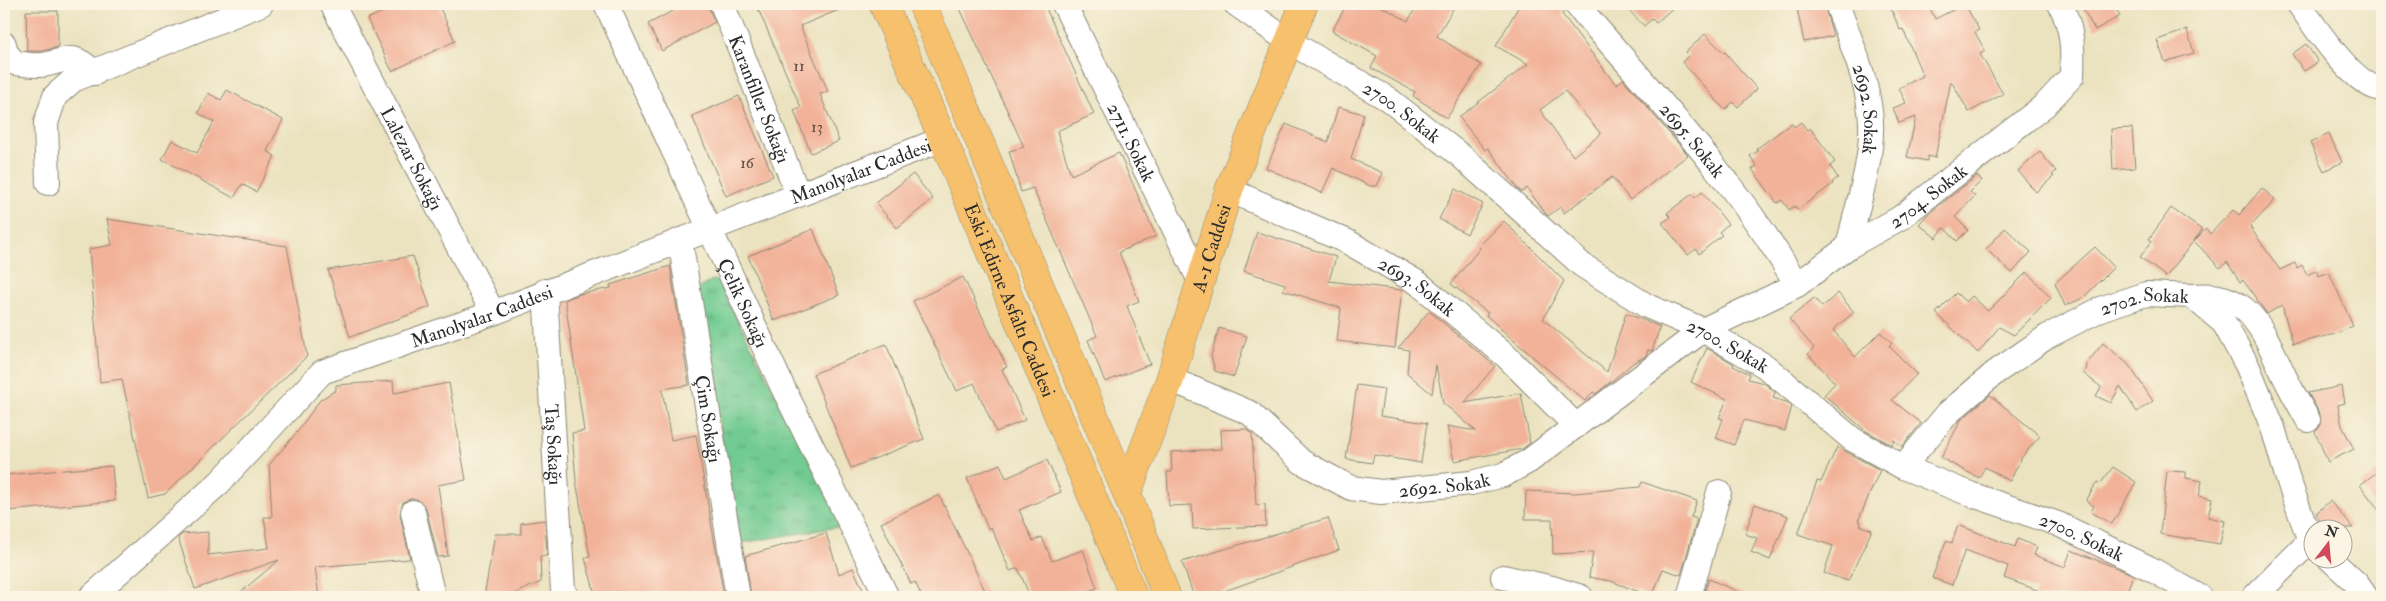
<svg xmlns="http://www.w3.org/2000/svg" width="2386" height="601" viewBox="0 0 2386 601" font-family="'IM FELL Double Pica',serif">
<defs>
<pattern id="park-tufts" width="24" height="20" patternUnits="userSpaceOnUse" patternTransform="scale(1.25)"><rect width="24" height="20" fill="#71cb92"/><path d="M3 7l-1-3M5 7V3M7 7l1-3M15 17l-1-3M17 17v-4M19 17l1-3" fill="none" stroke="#62ae7e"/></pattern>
</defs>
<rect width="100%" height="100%" fill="#fcf5e5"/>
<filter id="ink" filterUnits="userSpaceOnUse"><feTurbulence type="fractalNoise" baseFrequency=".02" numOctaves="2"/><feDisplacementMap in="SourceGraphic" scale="10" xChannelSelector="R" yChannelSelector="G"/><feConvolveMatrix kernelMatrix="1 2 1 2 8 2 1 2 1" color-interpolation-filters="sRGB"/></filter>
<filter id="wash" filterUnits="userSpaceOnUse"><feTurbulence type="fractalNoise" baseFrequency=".0096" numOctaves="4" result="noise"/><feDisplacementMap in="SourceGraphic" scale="20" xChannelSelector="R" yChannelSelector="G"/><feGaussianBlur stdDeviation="1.12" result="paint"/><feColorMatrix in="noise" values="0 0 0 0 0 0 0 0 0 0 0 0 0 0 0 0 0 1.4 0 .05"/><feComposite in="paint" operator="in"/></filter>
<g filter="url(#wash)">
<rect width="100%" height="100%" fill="#ebe3c0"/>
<path fill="url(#park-tufts)" stroke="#4e7b5e" d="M712,280L718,281L843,526L741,543L695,291Z"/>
<g id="blocks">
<path fill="#f2b299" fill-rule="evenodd" d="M400,4H438L455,41L392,71L367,19Z
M686,4H707L715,22L662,51L648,24Z
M756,4H853L800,26L828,91L820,94L839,141L811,153L794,111L801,108Z
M958,4H1044L1094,114L1057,131L1071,175L1119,153L1156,236L1119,252L1139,301L1127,306L1150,364L1105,382L1088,340L1097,336L1033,188L1021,192L1009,151L1024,147Z
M1347,4H1377L1408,21L1418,4H1456L1437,36L1481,65L1447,118L1413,96L1415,92L1371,68L1377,56L1332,31Z
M1520,4H1552L1564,12L1562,14L1616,85L1623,79L1688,155L1630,200L1612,177L1564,213L1560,207L1548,216L1546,214L1527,188L1522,192L1519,190L1488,148L1485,150L1459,117L1528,64L1496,46ZM1565,91L1601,134L1573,156L1540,110Z
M1623,4H1677L1656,23L1652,19L1644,26Z
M1796,4H1824L1833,36L1804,42Z
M1889,4H1928L1935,19L1965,4L1979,30L1975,32L1985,51L1980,54L2003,94L1969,112L1951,81L1935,158L1928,156L1927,161L1907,157L1916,117L1899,123L1893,108L1906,103L1899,88L1923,76L1903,29L1900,30Z
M2080,4H2113L2120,16L2095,30Z
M26,11H58V47L42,51H27Z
M2187,30L2194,53L2165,62L2157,40Z
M1705,34L1724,53L1725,52L1757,89L1738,107L1733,102L1725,110L1682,62L1689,55L1686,52Z
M2306,44L2318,62L2304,71L2292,54Z
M227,90L283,120L267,151L275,156L256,192L242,184L234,198L162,159L172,140L197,153L214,122L198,113L208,93L221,100Z
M739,96L773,176L726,196L692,116Z
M1338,107L1364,114L1351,159L1383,173L1377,186H1370L1333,168L1322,193L1266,168L1286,124L1328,142Z
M1801,122L1807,130L1810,128L1835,162L1830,166L1838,178L1832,182L1833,184L1797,210L1795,206L1789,210L1782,200L1777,203L1752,169L1757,166L1750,156L1758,151L1756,149L1792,123L1794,127Z
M2132,128L2135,168L2113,170L2111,129Z
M2329,134L2342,162L2324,171L2310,143Z
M2040,152L2056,171L2052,175L2054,176L2036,192L2018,171Z
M913,174L933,199L897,228L876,203Z
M1977,176L1982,180L1970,192L1975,196L1955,217L1968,230L1957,241L1944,228L1936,238L1919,224L1928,214Z
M2262,188L2275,200L2250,227L2280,270L2295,263L2297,268L2302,265L2307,275L2317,270L2319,276L2329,272L2353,326L2335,334L2293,344L2282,305L2267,314L2243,280L2240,282L2227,262L2220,268L2194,241L2206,229L2210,234L2233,210L2239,215Z
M1455,189L1483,204L1467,234L1439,219Z
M1702,192L1728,224L1719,232L1722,235L1699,254L1696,249L1688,255L1662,223L1671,217L1667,213L1692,194L1695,198Z
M2171,208L2202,230L2166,277L2140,257L2152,241L2149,239Z
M107,219L287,246L307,356L165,494L148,498L122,379L100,382L89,249L112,245Z
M1504,221L1564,281L1543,319L1607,372L1626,313L1660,327L1652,351L1648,350L1646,356L1633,363L1596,394L1593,392L1585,401L1512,339L1486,315L1488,313L1451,284L1480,248L1479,246Z
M2005,228L2031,252L2012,273L1986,249Z
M813,229L839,295L774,321L748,256Z
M1257,232L1336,257L1329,281L1402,290L1395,348L1337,341L1341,308L1283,290L1285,284L1244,271Z
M2095,247L2114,267L2083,298L2065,306L2055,283Z
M413,256L430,307L350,337L328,270Z
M670,266L689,385L662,389L671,440L696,435L724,597H596L585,558L590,557L576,481L572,433L584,431L565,300L580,294L611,288L610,285Z
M2027,272L2051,298L2014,335L1999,327L1978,353L1936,313L1956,293L1966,302L1972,296L1988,311Z
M963,277L1007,367L1002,369L1025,420L996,432L974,383L957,391L913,301Z
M1838,293L1854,312L1833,330L1855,357L1880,332L1892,343L1889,346L1917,374L1892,400L1921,423L1902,447L1894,440L1892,445L1866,431L1824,395L1835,383L1808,354L1814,348L1789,319L1814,298L1822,307Z
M1429,311L1495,366L1464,403L1521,393L1530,443L1522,449L1454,461L1447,426L1476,431L1443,403L1436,365L1432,394L1407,373L1409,350L1398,348Z
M1219,328L1247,336L1234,377L1215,371L1211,356Z
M2103,343L2128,364L2153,401L2137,412L2120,386L2111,403L2096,396L2101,387L2083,373L2087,368L2085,366Z
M886,344L924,439L851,468L813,374Z
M1707,348L1734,364L1733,366L1750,374L1748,379L1764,383L1775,392L1773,398L1786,402L1792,406L1785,431L1744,420L1734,445L1716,438L1723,419L1719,418L1727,399L1691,382Z
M393,381L394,393L449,383L466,480L438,485L448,556L438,557L426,508L417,499H410L403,502L400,515L410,559L315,567L319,597H235L279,560L195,589L178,538L182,534L208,532V555L269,548L264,517H272L269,465L297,432L320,400L336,390V385Z
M1357,385L1384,389L1380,416L1427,423L1421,463L1374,455L1372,463L1346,459Z
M2342,386L2345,403L2338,405L2342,426L2354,449L2328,462L2315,432L2320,427V414L2308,393Z
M1990,395L2040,436L2022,457L2010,481L1985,467L1979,478L1941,458L1961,420Z
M1247,429L1252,434L1256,505L1265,504L1266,526L1193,529L1192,505L1169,506L1167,472H1172L1171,452L1222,449L1221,430Z
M1837,447L1880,470L1858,521L1861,522L1860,525L1872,530L1848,581L1824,573L1833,546L1798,534L1817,481L1821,482Z
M1047,460L1061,492L1019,510L1033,541L1042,537L1052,561L1083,550L1097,588L1072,597H1030L1018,568L1010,571L991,527L988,529L967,478L1000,464L1006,478Z
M112,466L115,501L7,511L4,475Z
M2113,467L2136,482L2112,524L2091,512L2094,506L2086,501L2097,482L2100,484Z
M2382,468V514L2360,485Z
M2167,471L2186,472V478L2202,481L2199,496L2212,499L2208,517L2225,521L2220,544L2160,534Z
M1642,482L1697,501L1691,517L1697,519L1681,575L1663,569L1652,597L1611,581L1589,577L1593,552L1553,554L1552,519H1525L1526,491L1575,493L1640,487Z
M939,495L962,542L988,597H922L915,582L911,584L881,523Z
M2330,501L2353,528H2323L2316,513Z
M1755,504L1788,516L1770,560L1751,552L1757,538L1745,534Z
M1328,518L1339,550L1208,597H1194L1182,562Z
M545,520L547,556H540L541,582L506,597H484L495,534H521V523Z
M1958,525L2015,547L2018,539L2037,547L2034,555L2065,567L2071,550L2127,572L2133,575L2125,597H2034L2037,590L2004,578L2008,566L1965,550L1952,585L1932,578L1946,541L1952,543Z
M826,533L839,574L853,568L864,592L851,597H751L745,556Z
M1709,579L1750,597H1703Z"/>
</g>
</g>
<g filter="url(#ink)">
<use href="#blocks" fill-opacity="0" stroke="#8b8776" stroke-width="1"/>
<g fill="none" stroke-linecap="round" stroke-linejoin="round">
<g stroke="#8b8776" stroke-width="26">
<g id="minor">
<path id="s1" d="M332,4L493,313"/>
<path id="s2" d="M606,4L783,388L887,597"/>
<path id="s3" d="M722,4L798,194"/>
<path id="s4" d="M1064,4L1200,281"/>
<path id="s5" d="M1236,4L1288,41L1388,99L1461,156L1582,265L1647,306L1703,330L1765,366L1852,439L1903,467L1970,494L2058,524L2149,568L2200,597"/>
<path id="s6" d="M1576,4C1653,94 1737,182 1797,285"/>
<path id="s7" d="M1837,4C1850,41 1869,82 1871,122C1873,161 1856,209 1848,247"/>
<path d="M2299,4C2314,26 2354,87 2382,89"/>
<path d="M4,44L6,53L15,63C25,64 38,67 48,64C72,58 74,54 95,73"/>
<path d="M48,183L46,123L55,96L73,80L261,4"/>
<path id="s8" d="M1229,190L1348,242L1418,283L1506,356L1576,426"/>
<path id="s9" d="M680,240L738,597"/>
<path id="s10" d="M545,291L563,591L567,597"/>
<path d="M2192,296C2248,290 2261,327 2281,369C2289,387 2299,404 2308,420"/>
<path id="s11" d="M1170,379L1250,413L1302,462L1351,488L1381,492L1471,483L1503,475L1529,461L1703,330L1797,285L1848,247L1900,218L2045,105L2072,76C2073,50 2073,28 2060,4"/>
<path id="s12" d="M1903,467L1948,413L1996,372L2048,336L2103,308L2146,294L2192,296L2224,323L2247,365L2273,428L2287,476L2310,541L2314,545"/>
<path d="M413,512L433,597"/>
<path d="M2329,558L2357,584L2366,597"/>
<path d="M1503,577L1552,588L1581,597"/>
<path id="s13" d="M91,597L219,483L322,372L493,313L943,139"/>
<path d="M1689,597L1719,492"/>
<path d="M2254,597L2310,541"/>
</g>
</g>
<g stroke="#8b8776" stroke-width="29">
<g id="major">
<path id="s14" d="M883,4L943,139L1134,597"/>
<path d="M922,4L1127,494L1167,597"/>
<path id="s15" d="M1127,494L1170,379L1229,190L1304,4"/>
</g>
</g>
<use href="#minor" stroke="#fff" stroke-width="24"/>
<use href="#major" stroke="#f7c06c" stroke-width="28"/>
</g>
</g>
<g text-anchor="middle" stroke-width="4.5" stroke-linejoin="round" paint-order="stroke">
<g font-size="16" fill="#5d4d46">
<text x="799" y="71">11</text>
<text x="817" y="132">13</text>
<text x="747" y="168">16</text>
</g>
<g font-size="19" fill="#2b2b2b" stroke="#fcf5e5">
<text dy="7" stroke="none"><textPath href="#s3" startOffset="102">Karanfiller Sokağı</textPath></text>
<text dy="7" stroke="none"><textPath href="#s7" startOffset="110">2692. Sokak</textPath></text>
<text dy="7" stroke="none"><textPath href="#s5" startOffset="198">2700. Sokak</textPath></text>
<text dy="7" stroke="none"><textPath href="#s6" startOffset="179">2695. Sokak</textPath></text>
<text dy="7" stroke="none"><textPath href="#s4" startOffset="154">2711. Sokak</textPath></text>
<text dy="7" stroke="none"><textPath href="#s1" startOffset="174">Lalezar Sokağı</textPath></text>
<text dy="7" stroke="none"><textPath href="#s13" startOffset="898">Manolyalar Caddesi</textPath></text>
<text dy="7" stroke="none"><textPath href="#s11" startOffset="878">2704. Sokak</textPath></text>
<text dy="7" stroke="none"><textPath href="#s15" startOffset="260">A-1 Caddesi</textPath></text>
<text dy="7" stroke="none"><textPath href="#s8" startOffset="212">2693. Sokak</textPath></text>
<text dy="7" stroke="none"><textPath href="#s14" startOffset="322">Eski Edirne Asfaltı Caddesi</textPath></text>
<text dy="7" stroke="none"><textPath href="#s2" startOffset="329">Çelik Sokağı</textPath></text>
<text dy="7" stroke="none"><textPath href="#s12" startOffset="301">2702. Sokak</textPath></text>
<text dy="7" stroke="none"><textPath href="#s13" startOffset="492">Manolyalar Caddesi</textPath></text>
<text dy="7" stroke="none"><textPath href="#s5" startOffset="602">2700. Sokak</textPath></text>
<text dy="7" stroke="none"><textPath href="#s9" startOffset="181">Çim Sokağı</textPath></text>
<text dy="7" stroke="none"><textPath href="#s10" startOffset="154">Taş Sokağı</textPath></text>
<text dy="7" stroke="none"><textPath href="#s11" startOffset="308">2692. Sokak</textPath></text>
<text dy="7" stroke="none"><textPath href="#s5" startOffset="1008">2700. Sokak</textPath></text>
</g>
</g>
<rect width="2386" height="601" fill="none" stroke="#fcf5e5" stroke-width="20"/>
<g transform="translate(2328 544) rotate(16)"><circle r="24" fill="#fcf5e5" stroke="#a8a49b"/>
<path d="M0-4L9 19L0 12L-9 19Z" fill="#d1495b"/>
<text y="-8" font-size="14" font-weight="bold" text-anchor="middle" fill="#2b2b2b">N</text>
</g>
</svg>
